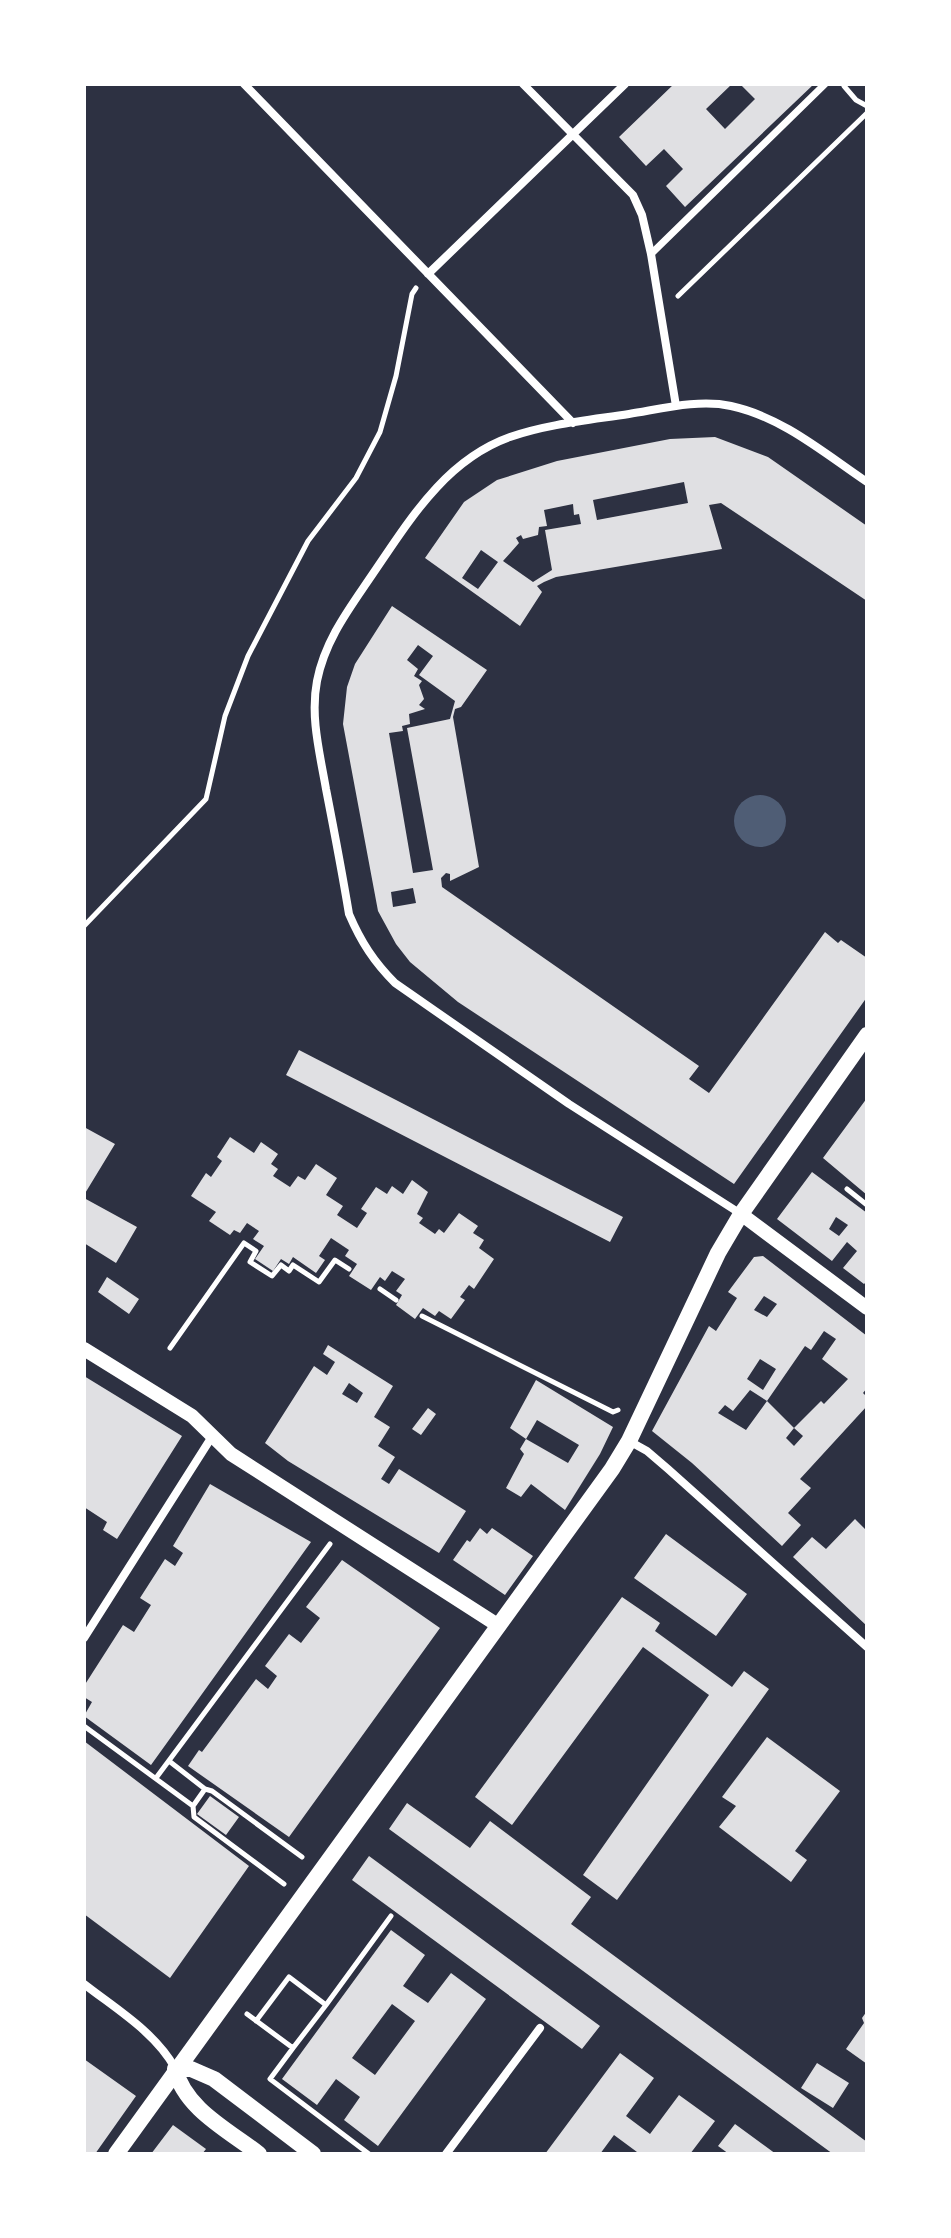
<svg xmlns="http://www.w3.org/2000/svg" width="951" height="2238" viewBox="0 0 951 2238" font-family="Signika,sans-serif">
<rect width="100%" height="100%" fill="#2d3142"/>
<path fill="#4f5d75" d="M734 821a26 26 0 1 1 52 0a26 26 0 1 1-52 0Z"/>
<path fill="#e0e0e3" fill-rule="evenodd" d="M674,84H732L706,109L725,129L755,99L740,84H814L685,207L666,186L683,169L664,149L646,166L619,137Z
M715,437L768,457L867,526V601L721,503L709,505L722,549L556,577L544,582L537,586L542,592L520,626L425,558L464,502L497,480L557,461L670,439ZM684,482L688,503L597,520L593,500ZM573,504L574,515L579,514L581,524L545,530L552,570L533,582L503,561L519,543L516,538L521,535L523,539L538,535L539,527L547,526L544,510ZM481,550L498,562L478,589L462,578Z
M392,606L487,670L461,707L455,709L453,717L479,867L450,881V874L446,873L441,878L442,887L699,1066L689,1079L709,1093L825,932L838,943L841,940L867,958V997L734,1184L458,1002L410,962L396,944L378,911L343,724L347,687L355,664ZM418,645L433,656L419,675L455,701L450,719L407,728L433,870L413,873L389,733L403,731L402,726L410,724L409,714L425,709L419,705L424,699L419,685L422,681L414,676L418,669L407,660ZM413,888L416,903L393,907L391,892Z
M299,1050L623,1217L610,1242L286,1075Z
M867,1098V1195L823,1158Z
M84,1127L115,1144L84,1195Z
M230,1137L254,1153L261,1142L278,1154L271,1164L278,1169L273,1176L290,1187L298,1176L305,1180L316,1164L337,1178L326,1195L343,1206L337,1215L357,1228L367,1213L361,1209L376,1187L387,1194L392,1186L403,1194L412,1180L428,1192L417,1214L423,1218L419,1223L435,1234L439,1229L444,1233L459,1213L478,1226L473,1233L484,1240L479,1248L494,1259L474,1289L469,1285L460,1297L465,1300L451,1319L439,1311L435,1316L423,1308L415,1319L396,1305L402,1295L396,1291L405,1279L392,1271L385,1281L380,1277L371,1290L349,1276L357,1264L345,1256L349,1250L331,1238L319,1256L325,1260L316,1273L293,1257L289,1264L281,1259L273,1271L255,1259L264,1246L253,1239L259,1231L247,1223L240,1233L234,1230L230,1235L209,1221L216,1212L191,1196L206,1173L211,1177L222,1161L217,1157Z
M812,1172L867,1213V1281L864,1284L843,1268L857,1251L847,1242L832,1261L777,1219ZM836,1217L848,1225L839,1236L829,1229Z
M84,1198L137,1227L116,1263L84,1243Z
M763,1256L867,1336V1388L863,1393L867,1397V1406L800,1479L811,1488L788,1513L801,1525L782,1546L692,1463L652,1431L709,1326L716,1331L737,1298L728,1292L754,1257ZM764,1296L777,1304L767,1317L754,1310ZM824,1331L836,1339L822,1359L848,1379L824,1404L821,1401L794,1428L803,1436L794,1446L786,1438L794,1428L767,1401L805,1346L811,1350ZM760,1359L776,1369L763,1390L747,1379ZM750,1390L767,1401L746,1430L718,1413L725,1405L733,1411Z
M107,1277L139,1299L129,1314L98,1292Z
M328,1345L393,1386L374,1417L390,1427L378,1446L395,1457L381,1479L389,1484L399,1469L466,1511L439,1553L288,1461L265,1443L314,1366L327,1375L335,1362L323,1354ZM349,1383L363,1393L357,1403L342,1394Z
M84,1376L182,1436L117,1539L103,1530L107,1522L84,1507Z
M536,1380L613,1427L600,1454L565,1510L531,1484L521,1497L506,1488L524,1454L520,1449L526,1439L568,1463L579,1445L537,1420L526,1439L510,1428Z
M428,1408L436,1414L421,1435L412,1429Z
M210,1484L311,1542L151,1765L84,1716L92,1702L84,1697V1686L123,1625L134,1632L151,1605L140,1598L165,1559L175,1566L183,1553L173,1546Z
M855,1519L867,1531V1626L793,1557L812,1537L826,1549Z
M480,1528L487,1534L492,1528L533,1556L505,1595L453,1560L467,1540L470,1542Z
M666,1534L747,1594L716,1636L634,1578Z
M342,1560L440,1628L289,1837L188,1766L199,1750L202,1752L256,1679L268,1689L277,1676L265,1666L289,1634L301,1643L320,1618L306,1607Z
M622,1597L660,1623L655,1631L732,1687L744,1671L769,1689L617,1900L583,1875L709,1695L643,1647L512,1825L475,1797Z
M767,1737L840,1791L795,1851L807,1860L791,1882L719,1827L736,1806L722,1797Z
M84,1741L249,1866L170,1978L84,1914Z
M210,1796L239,1817L226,1835L197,1814Z
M407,1803L470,1848L490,1821L591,1897L571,1924L867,2142V2154H833L389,1829Z
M369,1856L600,2026L582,2049L352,1880Z
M391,1930L425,1955L403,1986L428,2003L451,1973L486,1999L378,2146L344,2120L360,2097L336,2079L317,2105L282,2079ZM392,2004L415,2021L375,2075L352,2058Z
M867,2011V2064L846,2049L864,2023L862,2018Z
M620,2053L654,2078L626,2116L650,2134L679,2095L715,2121L690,2154H636L637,2152L614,2135L600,2154H545Z
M84,2059L136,2096L95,2154H84Z
M817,2063L849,2083L833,2108L801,2088Z
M735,2124L776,2154H729L718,2146Z
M173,2125L206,2149L202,2154H151Z"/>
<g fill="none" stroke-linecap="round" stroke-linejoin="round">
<path stroke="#fff" stroke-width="5" d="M844,86L856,100L867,106
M678,296L867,113
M84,926L206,799L225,716L248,656L308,541L356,478L380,432L396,376L412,294L416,288
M847,1189L867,1205
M380,1289L396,1300
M422,1316L613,1412L618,1410
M170,1348L244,1243L256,1251L250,1262L272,1276L281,1265L289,1271L293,1265L319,1282L335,1260L349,1269
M84,1726L193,1806L205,1789L169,1761
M156,1778L330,1544
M205,1789L212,1791L302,1857
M193,1806L194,1817L284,1884
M326,2005L391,1916
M247,2014L293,2048L270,2079L369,2154
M256,2021L289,1977L326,2005L293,2048"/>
<path stroke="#fff" stroke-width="7" d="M651,254L825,84"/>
<path stroke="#fff" stroke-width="8" d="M244,84L573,423
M523,84L633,195L642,215L651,254L676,406
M428,274L625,84
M741,1214L569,1104L395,983C374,962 361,942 349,914C342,872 334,830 326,789C320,754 310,717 317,681C325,640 349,609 372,575C409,521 445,460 510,437C547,424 590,420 629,414C661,409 698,399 731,406C782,417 824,453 867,482
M629,1441L647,1451L668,1469L867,1647
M84,1638L213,1435
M84,1984C116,2009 155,2032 175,2068
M446,2154L540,2028"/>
<path stroke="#fff" stroke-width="14" d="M741,1214L867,1308
M84,1349L192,1416L231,1454L499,1626"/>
<path stroke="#fff" stroke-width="16" d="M175,2069H191L214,2079L313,2154
M175,2069C185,2109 228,2130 259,2154
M116,2154L612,1469L629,1441L718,1253L741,1214L867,1035"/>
</g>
<rect width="951" height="2238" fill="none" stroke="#ffffff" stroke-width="172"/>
</svg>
